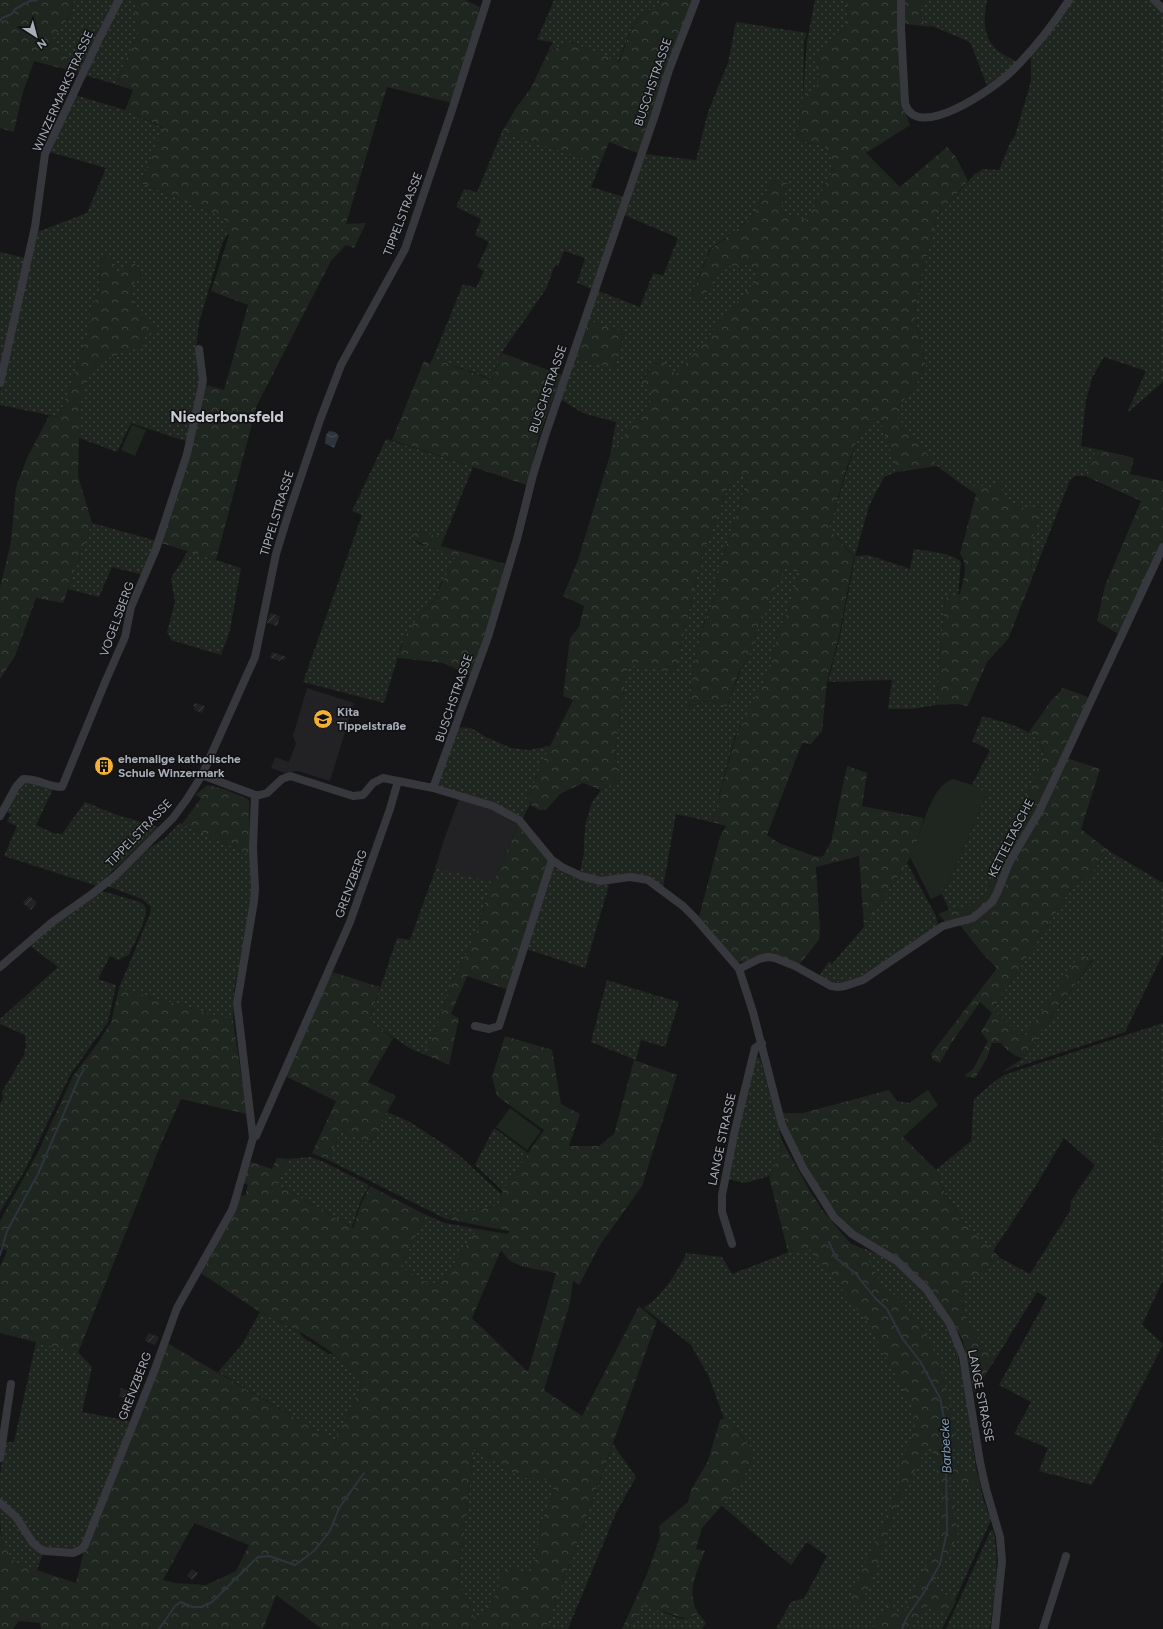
<svg xmlns="http://www.w3.org/2000/svg" width="1163" height="1629" viewBox="0 0 1163 1629" font-family="Figtree,sans-serif">
<defs>
<pattern id="industrial-furrows" width="10" height="10" patternUnits="userSpaceOnUse"><rect width="10" height="10" fill="#222225"/><path d="M-1 1l2-2M0 10L10 0M9 11l2-2" fill="none" stroke="#3f3f43"/></pattern>
<pattern id="grass-dots" width="8" height="8" patternUnits="userSpaceOnUse"><rect width="8" height="8" fill="#1e261f"/><path d="M2 2h.1M6 6h.1" fill="none" stroke="#3c433d" stroke-width="1.8" stroke-linecap="round"/></pattern>
<pattern id="forest-crowns" width="20" height="18" patternUnits="userSpaceOnUse"><rect width="20" height="18" fill="#1e261f"/><path d="M2 6a3 3 0 1 1 6 0M12 15a3 3 0 1 1 6 0" fill="none" stroke="#3c433d"/></pattern>
<pattern id="water-waves" width="16" height="10" patternUnits="userSpaceOnUse"><rect width="16" height="10" fill="#2c353c"/><path d="M0 5q4-4 8 0t8 0" fill="none" stroke="#485056"/></pattern>
</defs>
<rect width="100%" height="100%" fill="#161618"/>
<path fill="#222225" d="M307,688L354,703L330,781L298,771L285,773L271,768L275,757L289,762L296,744L293,736Z
M459,799L493,810L511,819L518,825L493,882L435,868L445,837Z"/>
<path fill="url(#industrial-furrows)" d="M270,613L280,616L277,626L267,623Z
M272,652L286,657L285,660L281,659L280,661L270,658Z
M194,703L205,706L202,713L194,710L195,707L193,706Z
M29,896L37,902L31,910L23,903Z
M148,1333L159,1337L155,1345L145,1341Z
M121,1388L134,1393L132,1399L119,1397Z
M192,1569L198,1573L193,1580L187,1576Z"/>
<path fill="url(#grass-dots)" d="M74,0H116L81,71L71,67L53,38L71,14Z
M122,0H138L134,10L139,32L115,84L84,75Z
M554,0H663L638,19L631,29L618,62L571,42L548,51L553,42L537,40Z
M815,0H847L848,22L814,58L819,74L817,87L803,97L797,136L808,143L824,146L835,165L807,221L787,214L781,209L787,183L773,180L750,219L710,249L691,296L702,300L718,275L729,266L749,265L760,275L676,376L661,358L640,381L654,397L610,455L616,422L583,413L560,399L574,357L614,368L625,332L586,320L596,290L640,307L653,273L663,276L678,238L622,214L644,154L696,160L708,112L728,63L736,22L807,33L804,41L803,97L807,41Z
M923,0H987C984,17 982,35 995,48C1001,54 1010,58 1017,62L988,88L970,42L925,23L920,15Z
M1071,0H1152L1163,10V382L1127,413L1146,371L1104,357L1092,378L1086,400L1081,446L1097,449L1085,476H1076L1070,480L1032,578L1031,543L1041,506L1028,510L1012,503L1000,494L1005,484L1000,481L992,490L984,486H964L937,466L894,413L917,383L926,367L914,311L937,215L975,174L983,169L999,170L1010,143L1015,136L1031,81V54Z
M75,95L125,110L163,128L141,183L223,217L228,233L222,244L199,323L196,350L201,374L188,442L131,423L117,452L79,438C79,416 78,385 95,368C108,355 129,350 145,345C144,327 138,310 130,295L135,279H142L139,268L132,261L119,277L113,259L105,256L99,263L100,291L90,310V325L71,386L58,417L0,405V391L37,232L87,213L106,168L50,152Z
M502,132L589,160L603,157L591,187L624,197L592,289L577,283L585,258L564,251L558,266L555,265L546,289L502,352L492,379L433,358L463,284L476,288L484,271L477,267L489,242L475,235L481,219L456,207L464,189L477,192Z
M0,252L25,258L0,367Z
M878,414L898,471L884,477L869,506L855,556L868,555L910,569L914,549C924,551 955,553 961,562L958,595L945,598L936,705L912,709H888L892,680L828,682L840,636L855,557L829,529L847,470L860,433Z
M386,439L473,467L444,538L415,530L409,536L419,544L446,552L456,559L451,565L447,574L441,583L435,599L418,617L402,643L384,703L303,682L362,515L352,511Z
M741,474L747,477L738,511L716,575L718,588L702,628L694,666L689,707L705,701L727,706L740,672L748,658L761,620L785,567L801,572L787,614L778,630L771,666L755,701L735,736L712,822L676,814L663,887L652,879L607,878L594,876L580,872L584,853V839L586,822L592,802L601,790L619,781L615,751L628,664L675,672L701,560L730,482Z
M92,523L157,541L143,575L112,567L99,597L68,589Z
M188,551L241,568L230,630L221,655L171,640L167,632L175,602L171,578Z
M983,716C1003,723 1044,729 1043,756L986,893L966,909L949,910L942,894L951,878L987,793L972,785L990,750L972,741Z
M458,727L471,728L486,737L511,748L529,750L550,746L526,801L530,804L523,818C497,802 467,795 439,787L437,784Z
M29,781L53,789L36,825L53,833L62,834L85,802L117,815L159,827L97,886L4,856L17,826L7,822L11,814L5,812L15,793L24,782Z
M180,823L250,855L251,892L245,941L234,989L233,1020L119,988L150,914L151,907L142,899L107,886L149,848L165,838Z
M1109,851L1163,883V954L1125,1032L1004,1071L1023,1058L1093,960L1080,956L1026,1035L1018,1034L993,1009L1070,891L1090,875Z
M907,863L936,916L938,926L857,979C838,984 836,984 819,976L829,961L832,964L864,927Z
M553,867L577,879L609,885L585,968L526,949Z
M436,868L493,882L487,896L477,931L451,985L426,1055L411,1049L369,1021L397,938L410,940Z
M102,891L140,902C143,904 145,905 146,909C147,920 133,945 129,955L118,960L110,956L98,979L116,985L108,1022L70,1075L26,1168L0,1212V1104L3,1098L2,1092L25,1053L24,1052L26,1047L25,1035L0,1024V1019L58,967L29,945L44,932Z
M607,980L654,995L649,1012L655,995L679,1002L665,1047L641,1040L636,1060L591,1042Z
M1163,1023V1120L1155,1135L1156,1146H1163V1280L1142,1325L1163,1344L1092,1485L1039,1471L1048,1448L1014,1434L1031,1402L999,1385L1047,1298L1037,1292L996,1358C978,1342 948,1304 970,1280C975,1274 993,1265 1000,1258L1030,1274L1070,1211L1071,1201L1095,1165L1064,1138L1035,1187L993,1251L962,1219L946,1195L936,1170L971,1141L974,1099L994,1082L1004,1075Z
M755,1056L760,1058L782,1141L777,1161L769,1176L745,1183L727,1179Z
M387,1112L408,1121L447,1146L460,1156L502,1195L500,1205L447,1216L446,1219L328,1160L341,1131L370,1143Z
M494,1128L528,1153L503,1191L475,1165Z
M310,1157L324,1162L369,1185L360,1203L352,1227L277,1184L290,1159Z
M426,1215L445,1223L478,1229L436,1288L401,1267Z
M850,1244C864,1249 880,1253 892,1262C905,1270 919,1287 928,1299C937,1311 945,1322 951,1335C956,1346 958,1359 961,1370C972,1419 971,1473 991,1520L942,1629H776L791,1602L804,1598L827,1556L807,1542L791,1565L721,1505L740,1485L751,1461L750,1447L735,1427L724,1418L708,1375L691,1345L643,1307C657,1304 682,1266 686,1253L722,1257L732,1274L789,1252Z
M260,1312L299,1332L304,1338L329,1354H333L363,1381L335,1441L218,1372L241,1346Z
M36,1342L79,1353L92,1367L82,1412L130,1421L84,1544L71,1551L40,1547L0,1500V1474L5,1442H14Z
M613,1444L636,1477L616,1513L568,1629H546Z
M474,1449L520,1477L553,1480V1494L541,1522L535,1560L530,1574L512,1569L498,1592L475,1624L469,1600L458,1583Z
M0,1508L16,1521L43,1553L35,1576C29,1572 22,1568 16,1564C0,1550 0,1527 0,1508Z
M991,1530H993C1001,1565 994,1594 990,1629H946Z
M643,1605C655,1607 677,1620 686,1619C690,1619 695,1616 699,1614L706,1623L702,1629H628Z"/>
<path fill="url(#forest-crowns)" fill-rule="evenodd" d="M0,0H74L71,14L53,38L71,66L81,70L79,73L34,61L22,95L14,132L0,128Z
M138,0H465L480,7L452,103L387,87L346,224L366,223L354,248L346,245L331,261L257,405L216,560L161,543L206,385L224,390L248,305L211,291L229,236L223,217L141,183L163,127L125,110L133,90L115,84L139,32L134,10Z
M663,0H693L640,154L609,142L603,157L589,160L502,132L516,108L531,88L548,52L570,42L619,62L631,30L638,19Z
M847,0H902L903,106L910,125L866,153L900,187L947,147L956,157L968,181L937,215L914,311L926,367L917,383L894,413L937,466L898,472L878,415L860,433L846,470L829,529L854,557L839,636L827,682L822,731L811,744L802,743L767,835L779,843L811,855L820,857L823,856L831,842L847,766L867,773L862,806L924,818L915,849L907,863L864,927L859,856L816,867L820,929L819,940L799,965L787,959L738,962L699,917L720,837L726,826L712,822L736,736L771,666L778,630L787,614L800,572L785,568L761,620L748,658L739,672L727,706L705,701L689,707L694,666L702,629L718,588L716,575L738,511L747,478L741,474L730,482L701,560L675,672L628,665L615,751L619,781L601,790L583,783L560,794L546,810H539L526,802L547,752L573,700L563,696L570,638L579,627L584,606L563,596L578,560L610,455L654,397L640,382L661,358L676,375L760,275L749,265L729,266L718,275L702,300L691,296L711,249L750,219L773,180L787,183L781,209L787,214L807,220L835,165L824,146L808,143L797,136L803,97L817,86L819,74L813,58L848,22Z
M905,0H923L920,15L925,23L933,27L904,24Z
M105,256L113,259L119,276L132,261L139,268L142,280H135L130,295L137,309L157,330L145,336V345L111,357L95,368L88,379L83,393L80,404L78,476L92,523L63,603L36,598L15,656L0,679V587L11,542L16,487L27,458L49,416L58,417L71,386L90,325V310L100,291L99,263Z
M587,320L625,332L614,369L574,357Z
M502,353L562,375L539,436L527,485L392,440L424,361L430,364L433,358L492,380Z
M1097,449L1134,458L1130,474L1163,481V542L1120,635L1097,621L1105,586L1141,501L1085,476Z
M1000,481L1005,484L1000,494L1012,503L1028,510L1041,506L1031,543L1032,579L1008,639L987,662L968,706L957,704L936,705L945,598L960,594C963,581 969,565 960,554L976,494L964,486H984L992,489Z
M415,530L444,538L441,546L506,564L486,637L472,676L443,663L398,658C402,642 409,628 419,616C424,610 432,604 436,597C442,584 446,570 456,559C440,548 424,548 409,536Z
M1063,688L1083,695L1091,699L996,893L976,916L947,923L938,914L949,910L966,909L986,893L1043,756C1044,744 1037,739 1029,732L1051,701Z
M1067,758L1100,769L1081,829L1109,851L1090,875L1070,891L993,1009L1018,1034L1026,1035L1079,955L1093,959L1023,1058C1013,1056 1007,1050 1001,1043H992L987,1058L975,1078L964,1076L973,1069L988,1041L981,1032L992,1013L980,1002L950,1045L940,1063L933,1060L931,1054L997,968L982,953L959,924L995,901L1010,864Z
M208,785L227,790L249,800L250,855L182,824L201,798L195,795Z
M518,825L549,863L509,990L467,976L451,1014L459,1018L449,1065L426,1055L451,985L477,931L487,896Z
M332,972L380,987L369,1021L393,1038L368,1082L396,1096L370,1143L341,1131L328,1160L312,1153L336,1101L285,1076Z
M119,988L233,1020L247,1114L181,1099L160,1146L78,1353L0,1333V1267L7,1251L0,1247V1221L38,1152L73,1076L98,1043L111,1022Z
M505,1036L552,1050L561,1104L580,1114L569,1146H599L614,1134L634,1060L677,1075L642,1186L600,1245L579,1285L573,1281L570,1303L544,1390L582,1416L639,1306L657,1321L546,1629H322L276,1595L263,1629H41L40,1623L19,1621L13,1629H0V1531L4,1546L15,1563L76,1583L83,1555L102,1512L167,1343L335,1441L363,1381L331,1352L306,1335L260,1312L199,1272L239,1195L245,1196L248,1185L242,1182L248,1161L272,1169L277,1158L290,1159L277,1184L353,1228L361,1204L370,1186L426,1215L401,1267L436,1288L478,1229L508,1234L509,1231L446,1219L447,1216L500,1205L503,1190L544,1130L497,1096L492,1077ZM501,1250C503,1252 505,1255 507,1258C518,1269 541,1269 556,1273L528,1372L472,1318ZM474,1449L520,1477L553,1480V1494L541,1522L535,1560L530,1574L512,1569L499,1574L498,1592L475,1623L469,1600L458,1583ZM194,1523L249,1545L236,1571L206,1585L175,1583L163,1580Z
M889,1090L897,1101L909,1103L928,1090L938,1105L903,1137L936,1170L946,1196L962,1219L1000,1258C992,1266 977,1272 970,1280C948,1304 978,1342 996,1358L974,1393L967,1357L962,1339L947,1313L929,1288L853,1232L825,1199L788,1137L783,1113H803Z
M1163,1120V1146L1156,1147L1155,1135Z
M782,1141L810,1191L823,1211L851,1244L846,1245L852,1244L863,1249L882,1285L901,1300L922,1327L941,1365L959,1448L950,1451L954,1466L979,1476L981,1489L947,1477L958,1535L932,1586L956,1601L948,1617L927,1604L911,1629H872L885,1608L889,1597L897,1615L906,1610L920,1576L940,1543L942,1493L930,1442L897,1505L877,1568L863,1600L853,1606L849,1600L900,1485L898,1468L915,1429L913,1409L868,1323L811,1250L788,1252L769,1177L777,1160Z
M724,1418L735,1427L750,1448L751,1461L740,1485L702,1528L696,1549L705,1551C697,1570 685,1595 699,1614L686,1619L644,1605L628,1629H622L647,1574L660,1537L659,1526L688,1502L691,1490L708,1461L720,1420Z"/>
<path fill="#1e261f" d="M132,425L146,430L135,456L121,450Z
M953,779L972,785L987,793L951,878L942,894L931,899L910,857C922,836 928,787 953,779Z
M510,1108L541,1131L527,1150L496,1127Z"/>
<path fill="url(#water-waves)" d="M329,431L335,432L339,436L334,448L325,443L326,435Z"/>
<g fill="none" stroke-linecap="round" stroke-linejoin="round">
<path stroke="#2c353c" stroke-width="2" d="M0,21L2,18L12,14L15,9L30,1L37,0
M829,1242L836,1258L855,1273L875,1298L887,1309L902,1338L920,1361L940,1398L947,1433L946,1467L947,1531L940,1564L923,1594L907,1617L902,1629
M0,1255L7,1231L38,1174L79,1078L84,1069
M159,1629L175,1606L181,1602L192,1607H201L212,1602L258,1557L269,1556L295,1565L314,1551L330,1531L339,1508L364,1473"/>
<path stroke="#37383d" stroke-width="8" d="M901,0V28L905,103C916,144 996,87 1012,71C1033,50 1053,25 1069,0
M1154,0L1163,9
M0,383L35,227L45,154L99,39L119,0
M202,775L255,795H260L267,793L282,779L290,776L353,796L363,795L373,783L383,778L433,788L493,806L519,820L552,860L562,867L581,876L601,881L630,877L648,880L683,906L695,918L739,969L753,1012L782,1125L803,1168L834,1217L852,1234L897,1261L926,1289L950,1324L963,1357L980,1462L986,1489L1000,1537L1002,1561L995,1629
M433,788L488,637L517,539L533,475L545,436L655,115L669,70L696,0
M0,816L16,787L23,779C36,778 49,787 62,787L106,680L125,637L131,607L156,549L187,454L203,381L199,349
M0,967L51,923L92,894L115,876L173,818L187,799L202,775L255,657L276,554L288,515L320,420L341,365L405,249L452,110L487,0
M739,969L759,959L768,957L775,958L795,966L831,986L838,987L845,986L863,980L943,926L973,918L992,902L997,893L1009,863L1039,812L1163,547
M475,1026L489,1029L499,1026L552,860
M253,1138L256,1136L350,922L390,809L398,781
M732,1244L722,1212V1195L735,1130L755,1048L762,1043
M0,1458L11,1384
M0,1503L16,1517L33,1543L40,1549L45,1551L73,1553L82,1549L85,1545L155,1369L177,1308L232,1210L235,1201L253,1138L237,1003L254,901L255,889L253,848L255,795
M1043,1629L1066,1556"/>
</g>
<defs>
<g id="school-disc" transform="scale(1)"><circle r="9.5" fill="#f2b134" stroke="#111113"/><path d="M0-5L7-2L0 1L-7-2ZM-4 1L0 2.5L4 1V4Q0 6-4 4Z" fill="#111"/></g>
<g id="building-disc" transform="scale(1)"><circle r="9.5" fill="#f2b134" stroke="#111113"/><path d="M-4-6H4V6H1V3H-1V6H-4ZM-2.5-4.3h1.7v1.8h-1.7ZM.8-4.3h1.7v1.8H.8ZM-2.5-1h1.7V.8h-1.7ZM.8-1h1.7V.8H.8Z" fill="#111"/></g>
</defs>
<g fill-rule="evenodd">
<use href="#school-disc" x="323" y="719"/>
<use href="#building-disc" x="104" y="766"/>
</g>
<g text-anchor="middle" stroke-width="3" stroke-linejoin="round" paint-order="stroke">
<g font-size="12" fill="#a8adb8" stroke="#111113">
<text transform="translate(653 82) rotate(-71)" y="4">BUSCHSTRASSE</text>
<text transform="translate(63 91) rotate(-66)" y="4">WINZERMARKSTRASSE</text>
<text transform="translate(403 214) rotate(-69)" y="4">TIPPELSTRASSE</text>
<text transform="translate(548 389) rotate(-71)" y="4">BUSCHSTRASSE</text>
<text transform="translate(277 513) rotate(-73)" y="4">TIPPELSTRASSE</text>
<text transform="translate(117 619) rotate(-70)" y="4">VOGELSBERG</text>
<text transform="translate(454 698) rotate(-71)" y="4">BUSCHSTRASSE</text>
<text transform="translate(139 833) rotate(-46)" y="4">TIPPELSTRASSE</text>
<text transform="translate(1011 838) rotate(-63)" y="4">KETTELTASCHE</text>
<text transform="translate(351 884) rotate(-70)" y="4">GRENZBERG</text>
<text transform="translate(722 1139) rotate(-78)" y="4">LANGE STRASSE</text>
<text transform="translate(135 1386) rotate(-69)" y="4">GRENZBERG</text>
<text transform="translate(981 1396) rotate(79)" y="4">LANGE STRASSE</text>
</g>
<g font-size="12" font-weight="bold" fill="#a8adb8" stroke="#111113" text-anchor="start">
<text x="337" y="716">Kita<tspan x="337" dy="14">Tippelstraße</tspan></text>
<text x="118" y="763">ehemalige katholische<tspan x="118" dy="14">Schule Winzermark</tspan></text>
</g>
<g font-size="13" font-style="italic" fill="#7f9bb3" stroke="#111113">
<text transform="translate(945 1446) rotate(-93)" y="5">Barbecke</text>
</g>
<g font-size="16" font-weight="bold" fill="#c9ccd4" stroke="#111113">
<text x="227" y="422">Niederbonsfeld</text>
</g>
</g>
<g transform="translate(36 36) rotate(144)" stroke="#111113" stroke-width="3" paint-order="stroke">
<path d="M0-3L7 15L0 10L-7 15Z" fill="#a8adb8"/>
<text y="-6" font-size="11" font-weight="bold" text-anchor="middle" fill="#a8adb8">N</text>
</g>
</svg>
